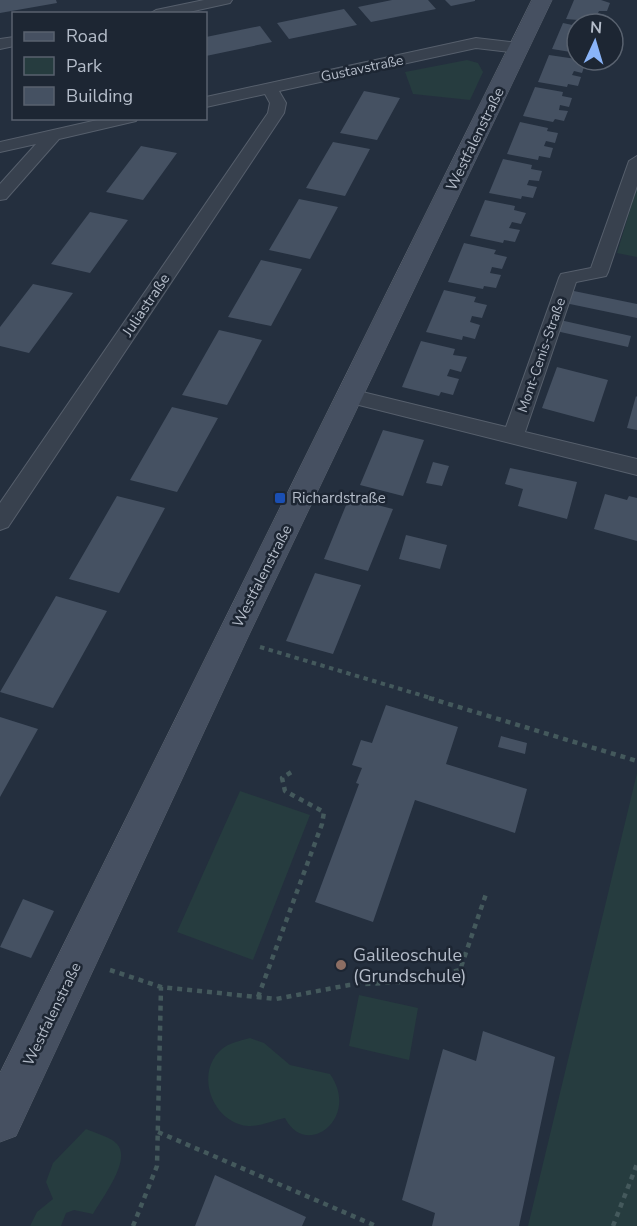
<svg xmlns="http://www.w3.org/2000/svg" width="637" height="1226" viewBox="0 0 637 1226" font-family="'Nunito Sans',sans-serif">
<rect width="100%" height="100%" fill="#242f3e"/>
<path fill="#263c3f" d="M467,60L478,63L483,72L470,100L413,94L405,72Z
M637,187V257L617,253Z
M637,773V1226H528Z
M240,791L310,815L253,960L177,932Z
M359,995L418,1008L409,1060L349,1046Z
M250,1038L264,1043L290,1065L330,1074C361,1118 306,1160 285,1118C274,1120 259,1127 248,1126C209,1122 192,1065 228,1045C234,1042 243,1040 250,1038Z
M86,1129C95,1133 111,1137 117,1144C132,1160 102,1198 93,1214L74,1210L66,1213L61,1226H30L37,1212L53,1199L46,1182L53,1163Z"/>
<path fill="#455162" d="M0,0H56L57,3L0,13Z
M392,0H428L436,9L371,22L358,7Z
M445,0H475V1L451,6Z
M574,0H601L610,3L607,11H599L598,13L606,15L603,22L566,19Z
M344,9L357,25L289,39L277,23Z
M563,23L577,26V53L552,49Z
M260,26L272,42L206,56V37Z
M549,55L576,59L575,62L585,64L582,73L574,71L572,75L581,77L578,86L568,84L567,87L538,82Z
M535,87L563,92L562,96L572,98L569,107L560,105L559,110L568,111L564,121L555,119L553,122L523,116Z
M364,91L400,98L377,140L340,133Z
M520,122L548,128L547,131L558,133L555,143L546,141L544,146L553,148L550,158L539,156L538,160L507,154Z
M333,142L370,149L345,196L306,188Z
M141,146L177,153L143,200L106,192Z
M503,159L532,165L531,169L542,171L539,181L529,180L527,185L537,187L533,198L522,196L521,199L489,193Z
M299,199L338,207L310,259L269,250Z
M485,200L515,206L514,210L526,213L521,224L512,222L509,228L520,230L515,242L504,240L503,243L470,236Z
M90,212L128,220L90,273L51,264Z
M464,243L496,250L494,254L507,257L502,269L492,267L490,273L501,275L496,288L484,286L483,289L448,282Z
M261,260L302,269L271,326L228,317Z
M33,284L73,293L29,353L0,346V327Z
M444,290L476,297L474,302L487,305L482,318L472,316L470,322L480,325L475,339L463,336L462,340L426,332Z
M569,290L637,304V318L565,303Z
M560,320L631,336L628,347L556,331Z
M219,330L262,340L227,405L182,395Z
M421,341L455,349L453,355L467,357L461,372L450,369L447,376L459,379L453,395L441,392L439,396L402,387Z
M557,367L608,380L594,422L542,408Z
M636,396L637,397V430L627,428Z
M172,407L218,418L177,492L130,480Z
M383,430L424,440L403,496L360,485Z
M433,462L449,466L442,486L426,483Z
M510,468L577,482L567,519L518,506L523,489L505,484Z
M605,494L627,500L629,496L637,498V541L594,529Z
M117,496L165,508L119,593L69,579Z
M349,498L393,509L368,571L324,559Z
M406,535L447,545L440,569L399,559Z
M315,573L361,585L333,654L286,641Z
M56,596L107,611L53,708L0,692Z
M386,705L458,727L446,764L527,789L515,833L415,800L373,922L315,902L359,784L356,783L362,768L352,765L361,740L372,743Z
M0,717L38,729L0,797Z
M501,736L527,743L525,754L498,747Z
M23,899L54,911L31,958L0,947Z
M483,1031L555,1057L519,1226H432L435,1213L402,1200L443,1049L476,1061Z
M215,1175L306,1217L302,1226H195Z"/>
<g fill="none" stroke-linecap="round" stroke-linejoin="round">
<g stroke="#565f6c" stroke-width="2">
<path id="street" d="M204,0H232L230,3L180,14H149L156,10Z
M14,37V46L0,49V39Z
M476,38L519,43L527,48L519,53L476,48L279,91L286,103L284,113L8,527L0,530V503L268,113L270,103L265,94L206,107V97Z
M106,118H138L136,121L59,139L6,199L0,200V184L36,144L0,152V142Z
M637,156V186L608,272L606,276L576,282L525,432L637,459V475L343,401L340,396L343,391L350,389L506,427L559,278L561,274L591,268L629,161Z"/>
</g>
<g stroke="#565f6c" stroke-width="1">
<path id="secondary" d="M532,0H552L248,637L16,1136L0,1142V1073Z"/>
</g>
<path stroke="#44595c" stroke-width="4" stroke-dasharray="4.5 4.5" stroke-linecap="butt" d="M260,647L434,699"/>
<path stroke="#44595c" stroke-width="4.5" stroke-dasharray="5 5" stroke-linecap="butt" d="M429,698L637,761
M110,970L161,987L276,999L349,985L416,981L460,970L487,891
M258,997L322,824L324,812L285,791L282,778L293,771
M158,1132L376,1226
M133,1226L157,1166L161,987
M613,1226L637,1164"/>
<use href="#street" fill="#38414e" fill-rule="evenodd"/>
<use href="#secondary" fill="#465061" fill-rule="evenodd"/>
</g>
<rect fill="#1a4fb4" stroke="#1d2633" stroke-width="2" x="274" y="492" width="12" height="12" rx="3"/>
<circle fill="#8d6e63" stroke="#1d2633" stroke-width="2" cx="341" cy="965" r="6"/>
<g text-anchor="middle" stroke-width="5" stroke-linejoin="round" paint-order="stroke">
<g font-size="14" fill="#b4bcc9" stroke="#1d2633">
<text transform="translate(362 68) rotate(-12)" y="5">Gustavstraße</text>
<text transform="translate(541 355) rotate(-71)" y="5">Mont-Cenis-Straße</text>
</g>
<g font-size="15" fill="#b4bcc9" stroke="#1d2633">
<text transform="translate(475 139) rotate(-64)" y="5">Westfalenstraße</text>
<text transform="translate(146 305) rotate(-56)" y="5">Juliastraße</text>
<text transform="translate(262 576) rotate(-63)" y="5">Westfalenstraße</text>
<text transform="translate(52 1014) rotate(-64)" y="5">Westfalenstraße</text>
</g>
<g font-size="15" fill="#b4bcc9" stroke="#1d2633" text-anchor="start">
<text x="292" y="503">Richardstraße</text>
</g>
<g font-size="18" fill="#b4bcc9" stroke="#1d2633" text-anchor="start">
<text x="353" y="961">Galileoschule<tspan x="353" dy="21">(Grundschule)</tspan></text>
</g>
</g>
<rect x="12" y="12" width="195" height="108" fill="#1d2633" stroke="#59626f" stroke-width="1.5"/>
<rect x="24" y="32" width="30" height="9" fill="#465061" stroke="#59626f" stroke-width="1.5"/>
<text x="66" y="42" font-size="18" fill="#b4bcc9">Road</text>
<rect x="24" y="57" width="30" height="18" fill="#263c3f" stroke="#59626f" stroke-width="1.5"/>
<text x="66" y="72" font-size="18" fill="#b4bcc9">Park</text>
<rect x="24" y="87" width="30" height="18" fill="#455162" stroke="#59626f" stroke-width="1.5"/>
<text x="66" y="102" font-size="18" fill="#b4bcc9">Building</text>
<g transform="translate(595 42) rotate(4)"><circle r="28" fill="#1d2633" stroke="#59626f" stroke-width="1.5"/>
<path d="M0-4.5L10 22L0 15L-10 22Z" fill="#8ab4f8"/>
<text y="-9" font-size="16" font-weight="bold" text-anchor="middle" fill="#b4bcc9">N</text>
</g>
</svg>
